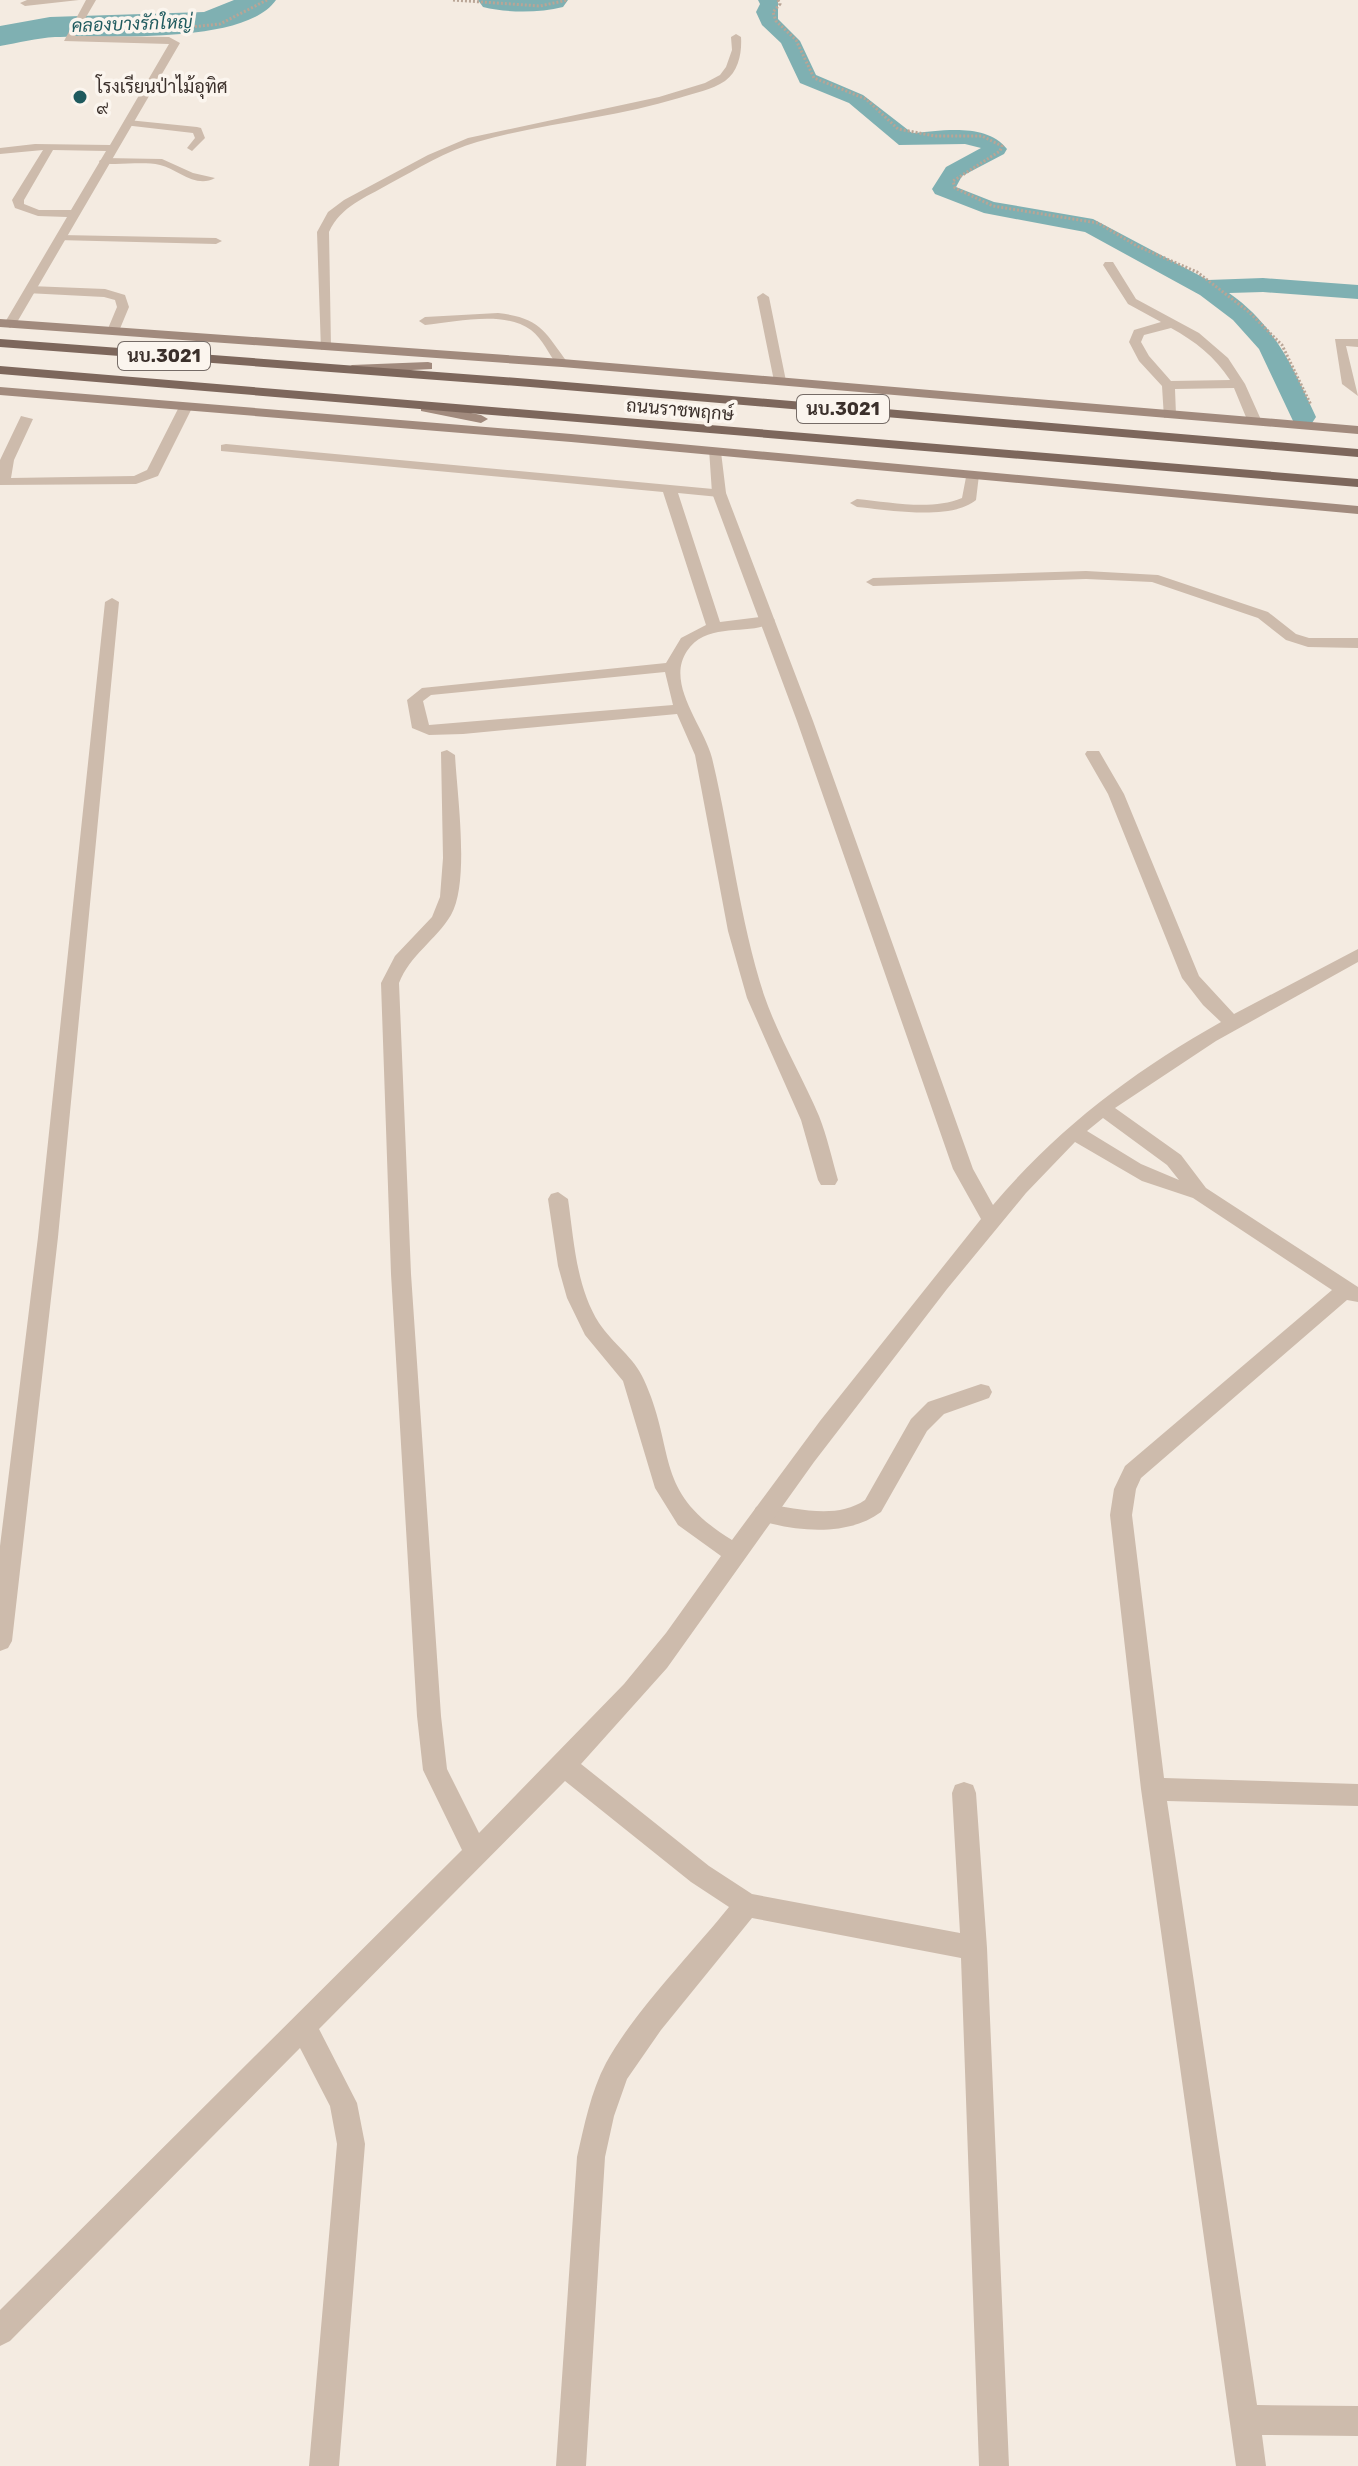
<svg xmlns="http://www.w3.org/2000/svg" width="1358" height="2466" viewBox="0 0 1358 2466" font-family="Rubik,Sarabun,sans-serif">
<rect width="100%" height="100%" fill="#f4ebe1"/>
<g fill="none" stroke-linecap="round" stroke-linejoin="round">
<path fill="#7fb0b2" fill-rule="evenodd" d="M758,0H778V19L800,41L816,75L863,95L912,133C941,131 986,122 1007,149L1004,154L962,176L956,187L994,202L1093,219L1208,280L1263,278L1358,285V299L1263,292L1229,293C1275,325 1294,369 1316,417L1312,423H1294L1259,349L1233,320L1200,295L1085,232L984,213L935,194L932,189L946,167L981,148L965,144L899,145L849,103L800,83L781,43L762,25L756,12L760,4Z"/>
<path fill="#7fb0b2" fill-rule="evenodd" d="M234,0H276C245,45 107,35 55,37C37,38 18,43 0,46V26L50,17L204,12Z
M478,0H568L563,7C539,13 507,13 483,7Z"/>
<path stroke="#b9a596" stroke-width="3" stroke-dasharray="2 2" stroke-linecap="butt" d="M453,0L540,6L568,0
M778,0L780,4L773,12L776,21L796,40L814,78L866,99L898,129L935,136H982L1002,146L1000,151L953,181L955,188L993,206L1098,223L1137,246L1197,272L1249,312L1282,345L1311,405
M191,27L220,24L267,0"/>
<path fill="#cdbbac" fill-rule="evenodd" d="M128,120L197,127L201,128L205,138L192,151L187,148L195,138L193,133L124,125V121Z
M104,158L162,159L193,173L215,178C196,189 177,169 160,165C141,161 119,166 100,163L99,161Z
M61,235L216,238L222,241L216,244L57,240L55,238Z
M1105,262H1113L1136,299L1199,333L1228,358L1245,384L1262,422L1260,425L1248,422L1234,388L1175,389L1176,415L1164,418L1162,386L1139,361L1129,342L1134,330L1161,322L1128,304L1103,265ZM1171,328C1195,341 1215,357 1230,380L1171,381L1149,356L1141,342L1144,335Z
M30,286L105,289L125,295L129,307L119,331L113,335L107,331L117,307L115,300L104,297L26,293V287Z
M498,313C541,318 544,331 568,363L566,366H558C549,355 543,339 531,330C504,310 456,322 425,325L419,321L425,317Z
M1335,339H1358V347L1346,346L1358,396L1342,384Z
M181,403L193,406L158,476L136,484L0,485V460L21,416L33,419L14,460L11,478L134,476L147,470Z
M226,444L724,490L726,493L719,497L678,493L720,622L768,616L775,620C754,638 708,619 687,651C665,684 704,726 712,758C731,837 739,917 764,995C778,1036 802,1076 819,1116C827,1136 832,1159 838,1180L835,1185H821L818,1180L801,1120L747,998L728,931L695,755L677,714L463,734L429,735L412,728L407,700L422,688L666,663L681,638L706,625L663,492L221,451V445ZM665,672L673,705L429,725L423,701L431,695Z
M967,472L979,475L976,500C951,521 888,510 857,507L850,503L857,499C890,502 931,511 962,498Z
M1086,571L1158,575L1268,612L1296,634L1309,638H1358V648L1308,647L1286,640L1258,618L1152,582L1086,579L873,586L866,582L873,578Z
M981,1384L989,1386L992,1392L989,1398L944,1414L927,1431L881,1512C848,1537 794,1532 756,1519L753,1513L756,1507L764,1504C797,1508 836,1520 865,1500L911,1419L928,1402Z"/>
<path fill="#cdbbac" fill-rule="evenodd" d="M79,0L25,6L20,3L27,0Z
M86,0H96L75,36L169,37L180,43L16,324L10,328L4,324L67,217L38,216L15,208L12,200L43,150L0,154V148L35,144L110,145L169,44L64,41ZM53,150L106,151L71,210H39L24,204V200Z
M736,34L741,37C742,52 739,71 725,81C712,90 694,93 679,98C614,118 543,123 477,142C446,151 417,169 389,184C365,198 341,206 329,232L331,347L321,350L317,232L328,212L344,200L428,155L468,138L659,97L705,83L720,75L726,67L732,50L731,37Z
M763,293L769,297L786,381L780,385L774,381L757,297Z
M709,449L721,452L726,493L813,721L973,1169L993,1205C1058,1128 1134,1071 1221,1022L1203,1005L1182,978L1108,794L1085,754L1087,751H1099L1124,794L1199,976L1234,1014L1358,949V962L1216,1041L1115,1108L1181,1155L1206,1188L1358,1287V1302L1347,1300L1141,1478L1136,1489L1132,1515L1164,1778L1358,1784V1806L1167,1801L1257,2405L1358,2406V2436L1262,2435L1266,2466H1236L1141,1789L1110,1515L1114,1489L1125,1466L1332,1290L1193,1198L1142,1181L1075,1142L1026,1193L947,1289L814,1462L667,1668L581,1764L709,1866L752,1894L960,1933L952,1793L955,1785L964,1782L973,1785L976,1793L987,1948L1009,2466H979L961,1958L752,1918L661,2030L627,2079L614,2116L605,2157L586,2466H556L577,2157C584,2126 591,2091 606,2063C633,2013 692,1953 729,1907L691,1882L565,1781L319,2029L357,2103L365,2144L339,2466H309L337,2144L330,2106L300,2048L10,2341L0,2346V2310L462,1850L423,1770L417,1716L391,1274L381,983L395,956L432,917L440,897L443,858L441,752L447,750L455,755C457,794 470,882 451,915C436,940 410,955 399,983L411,1274L441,1716L447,1769L479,1833L624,1684L666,1633L721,1556L678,1525L655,1488L623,1381L585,1335L567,1298L558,1266L548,1199L551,1194L558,1192L568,1199C574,1240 576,1287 599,1323C613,1344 634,1357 644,1380C677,1452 652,1491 732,1540L820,1421L981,1219L953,1169L797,721L712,493ZM1103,1118L1167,1165L1179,1180L1141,1164L1087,1131Z
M112,598L119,602L58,1237L12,1641L8,1648L0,1651V1546L38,1237L105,602Z"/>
<path fill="#a18a7d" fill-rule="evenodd" d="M0,319L562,359L1358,426V434L562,367L0,327Z
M428,362L432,363V369L352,373L346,369L352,365Z
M0,387L571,434L1358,506V514L571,442L0,395Z
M426,404L481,415L488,419L481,423L421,411V405Z"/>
<path fill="#7d675c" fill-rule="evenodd" d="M0,339L530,379L1358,449V457L530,387L0,347Z
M0,366L1358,479V487L0,374Z"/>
</g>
<circle fill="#1f5a5e" stroke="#fbf5ee" stroke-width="3" cx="80" cy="97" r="8"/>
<g text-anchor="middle" stroke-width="7" stroke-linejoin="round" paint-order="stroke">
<g font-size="18" font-style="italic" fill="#1f5a5e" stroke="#fbf5ee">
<text transform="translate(132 24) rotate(-2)" y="6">คลองบางรักใหญ่</text>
</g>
<g font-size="18" fill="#3b302b" stroke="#fbf5ee" text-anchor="start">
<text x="96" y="93">โรงเรียนป่าไม้อุทิศ<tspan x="96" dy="21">๙</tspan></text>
</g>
<g fill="#fbf5ee" stroke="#756b66" stroke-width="2">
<rect x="118" y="342" width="92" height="28" rx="6"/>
<rect x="797" y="395" width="92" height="28" rx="6"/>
</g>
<g font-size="18" font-weight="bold" fill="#3b302b">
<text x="164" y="362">นบ.3021</text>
<text x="843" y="415">นบ.3021</text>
</g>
<g font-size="18" fill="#3b302b" stroke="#fbf5ee">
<text transform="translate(680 410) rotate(5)" y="6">ถนนราชพฤกษ์</text>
</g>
</g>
</svg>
